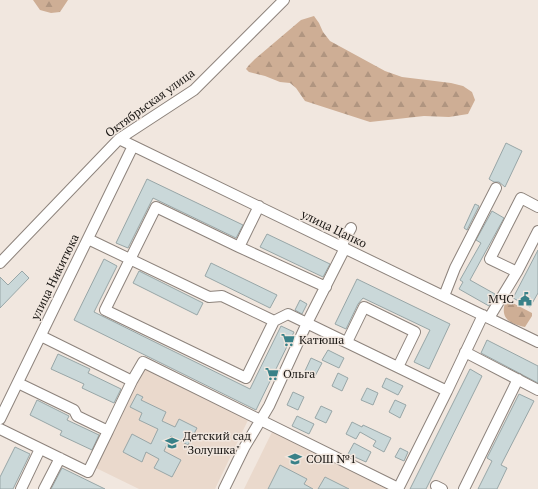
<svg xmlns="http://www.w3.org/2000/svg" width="538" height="489" viewBox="0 0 538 489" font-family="'PT Serif',serif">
<defs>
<pattern id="forest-firs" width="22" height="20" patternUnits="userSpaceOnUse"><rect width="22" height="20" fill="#ceae95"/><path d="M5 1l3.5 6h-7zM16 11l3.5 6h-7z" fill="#b09580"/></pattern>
</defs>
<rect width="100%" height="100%" fill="#f1e7df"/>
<path fill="#ead9cc" d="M145,367L249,418L215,489H139L96,468Z
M273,430L389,488L388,489H244Z"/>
<path fill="url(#forest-firs)" d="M33,0H68L60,12L51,13L40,10Z
M314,16L319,23L323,32L330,41L385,71L402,77L451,83L463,86L472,92L475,100L468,114L449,117L424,116L370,122L305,101L296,88L290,83L280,82L265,76L249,72L246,69L249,65L255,59L301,20Z
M509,301L532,313V316L525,327C511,324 500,319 505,303Z"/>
<path fill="#cad8d9" stroke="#98a6a7" d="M506,143L522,151L505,187L499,182H494L489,179Z
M147,179L243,225L236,238L153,198L128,248L116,243Z
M475,204L479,206L467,230L464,228Z
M492,211L504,218L470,280L495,294L489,306L459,289L463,282L460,280L481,243L476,240Z
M267,234L330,264L323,277L260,247Z
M538,250V293L530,307L513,298Z
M104,259L117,266L94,312L250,389L281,326L294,332L256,410L74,320Z
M211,263L277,295L270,308L205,276Z
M22,271L29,278L0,308V277L8,285Z
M139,271L203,303L197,315L133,283Z
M357,279L450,324L429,369L414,362L430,330L363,298L358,304L346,329L335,324Z
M300,300L307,304L302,314L295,310Z
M487,340L538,366V383L481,353Z
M328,350L344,358L339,368L322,360Z
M58,354L90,369L88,373L121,389L114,403L82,388L84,384L51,369Z
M311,358L322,363L315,376L305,371Z
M470,369L482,376L426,489H410Z
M338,373L348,378L342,391L332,386Z
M386,378L403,386L398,395L382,387Z
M367,388L378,393L373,405L361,400Z
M293,392L304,397L298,410L287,405Z
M137,394L143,397L141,400L166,412L162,421L175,427L179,419L197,428L188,445L171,436L164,451L181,460L172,477L154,468L159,459L146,452L142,462L123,452L132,434L151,444L158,429L139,420L142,413L130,407Z
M519,394L534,401L501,465L507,468L497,489H478L492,461L487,458Z
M37,400L69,416L67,420L99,435L92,450L60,435L62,431L30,415Z
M395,400L406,405L400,418L389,412Z
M321,406L332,411L326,423L315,418Z
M297,416L314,424L309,434L292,426Z
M352,422L362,427L363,425L391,438L384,452L373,446L376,441L360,432L356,439L346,434Z
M354,443L371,452L366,462L348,454Z
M15,447L30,454L13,489H0V477Z
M400,448L408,452L404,461L395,457Z
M280,465L307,479L304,484L313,489H268Z
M62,468L105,489H51Z
M325,477L349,489H318Z"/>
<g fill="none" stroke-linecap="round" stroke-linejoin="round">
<g stroke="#8d837c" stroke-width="12">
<path id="minor" d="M119,139L538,342
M88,239L209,297L222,296L274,321L288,314L447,391L483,315
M341,246L351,228
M239,247L259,206
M0,263L119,139L194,90L284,0
M517,272L490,259L521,198L538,207
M444,296L455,268L496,188
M489,318L517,272L538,231
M274,321L246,378L105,310L156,207L239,247L326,287
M347,342L364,307L415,332L398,367
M465,352L538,390
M132,381L143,362L398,488
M18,383L74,410L77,416L108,431L132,381L41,336
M0,419L133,146
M0,429L88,472L108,431
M436,486L442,489
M21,489L40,449
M44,489L60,458
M224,489L244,448L269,406L307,323L345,248
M398,489L447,391
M464,489L518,379"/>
</g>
<use href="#minor" stroke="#fff" stroke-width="10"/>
</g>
<defs>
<g id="civic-bare" transform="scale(1.08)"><path d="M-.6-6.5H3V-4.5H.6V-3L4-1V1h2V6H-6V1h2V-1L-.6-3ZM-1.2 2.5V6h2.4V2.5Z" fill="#398188" stroke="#f1e7df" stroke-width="2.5" paint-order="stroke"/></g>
<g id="supermarket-bare" transform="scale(1.08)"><path d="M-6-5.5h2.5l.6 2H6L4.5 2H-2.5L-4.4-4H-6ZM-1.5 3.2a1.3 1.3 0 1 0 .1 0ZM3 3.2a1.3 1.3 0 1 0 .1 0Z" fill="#398188" stroke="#f1e7df" stroke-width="2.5" paint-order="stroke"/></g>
<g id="school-bare" transform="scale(1.08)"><path d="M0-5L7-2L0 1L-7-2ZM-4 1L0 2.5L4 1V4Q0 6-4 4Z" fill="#398188" stroke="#f1e7df" stroke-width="2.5" paint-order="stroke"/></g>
</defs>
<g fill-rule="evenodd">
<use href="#civic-bare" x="525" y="299"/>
<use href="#supermarket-bare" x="288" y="340"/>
<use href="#supermarket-bare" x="272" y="374"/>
<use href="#school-bare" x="172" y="443"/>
<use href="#school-bare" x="295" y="459"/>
</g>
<g text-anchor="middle" stroke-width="3" stroke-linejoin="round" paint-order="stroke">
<g font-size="12" fill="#1a1714" stroke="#f1e7df">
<text transform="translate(150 103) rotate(-36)" y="4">Октябрьская улица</text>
<text transform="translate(334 229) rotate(26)" y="4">улица Цапко</text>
<text transform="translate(55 277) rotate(-64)" y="4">улица Никитюка</text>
</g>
<g font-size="12" fill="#1a1714" stroke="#f1e7df" text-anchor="start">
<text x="514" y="303" text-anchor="end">МЧС</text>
<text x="299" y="344">Катюша</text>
<text x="283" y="378">Ольга</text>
<text x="183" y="440">Детский сад<tspan x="183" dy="14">"Золушка"</tspan></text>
<text x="306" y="463">СОШ №1</text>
</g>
</g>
</svg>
